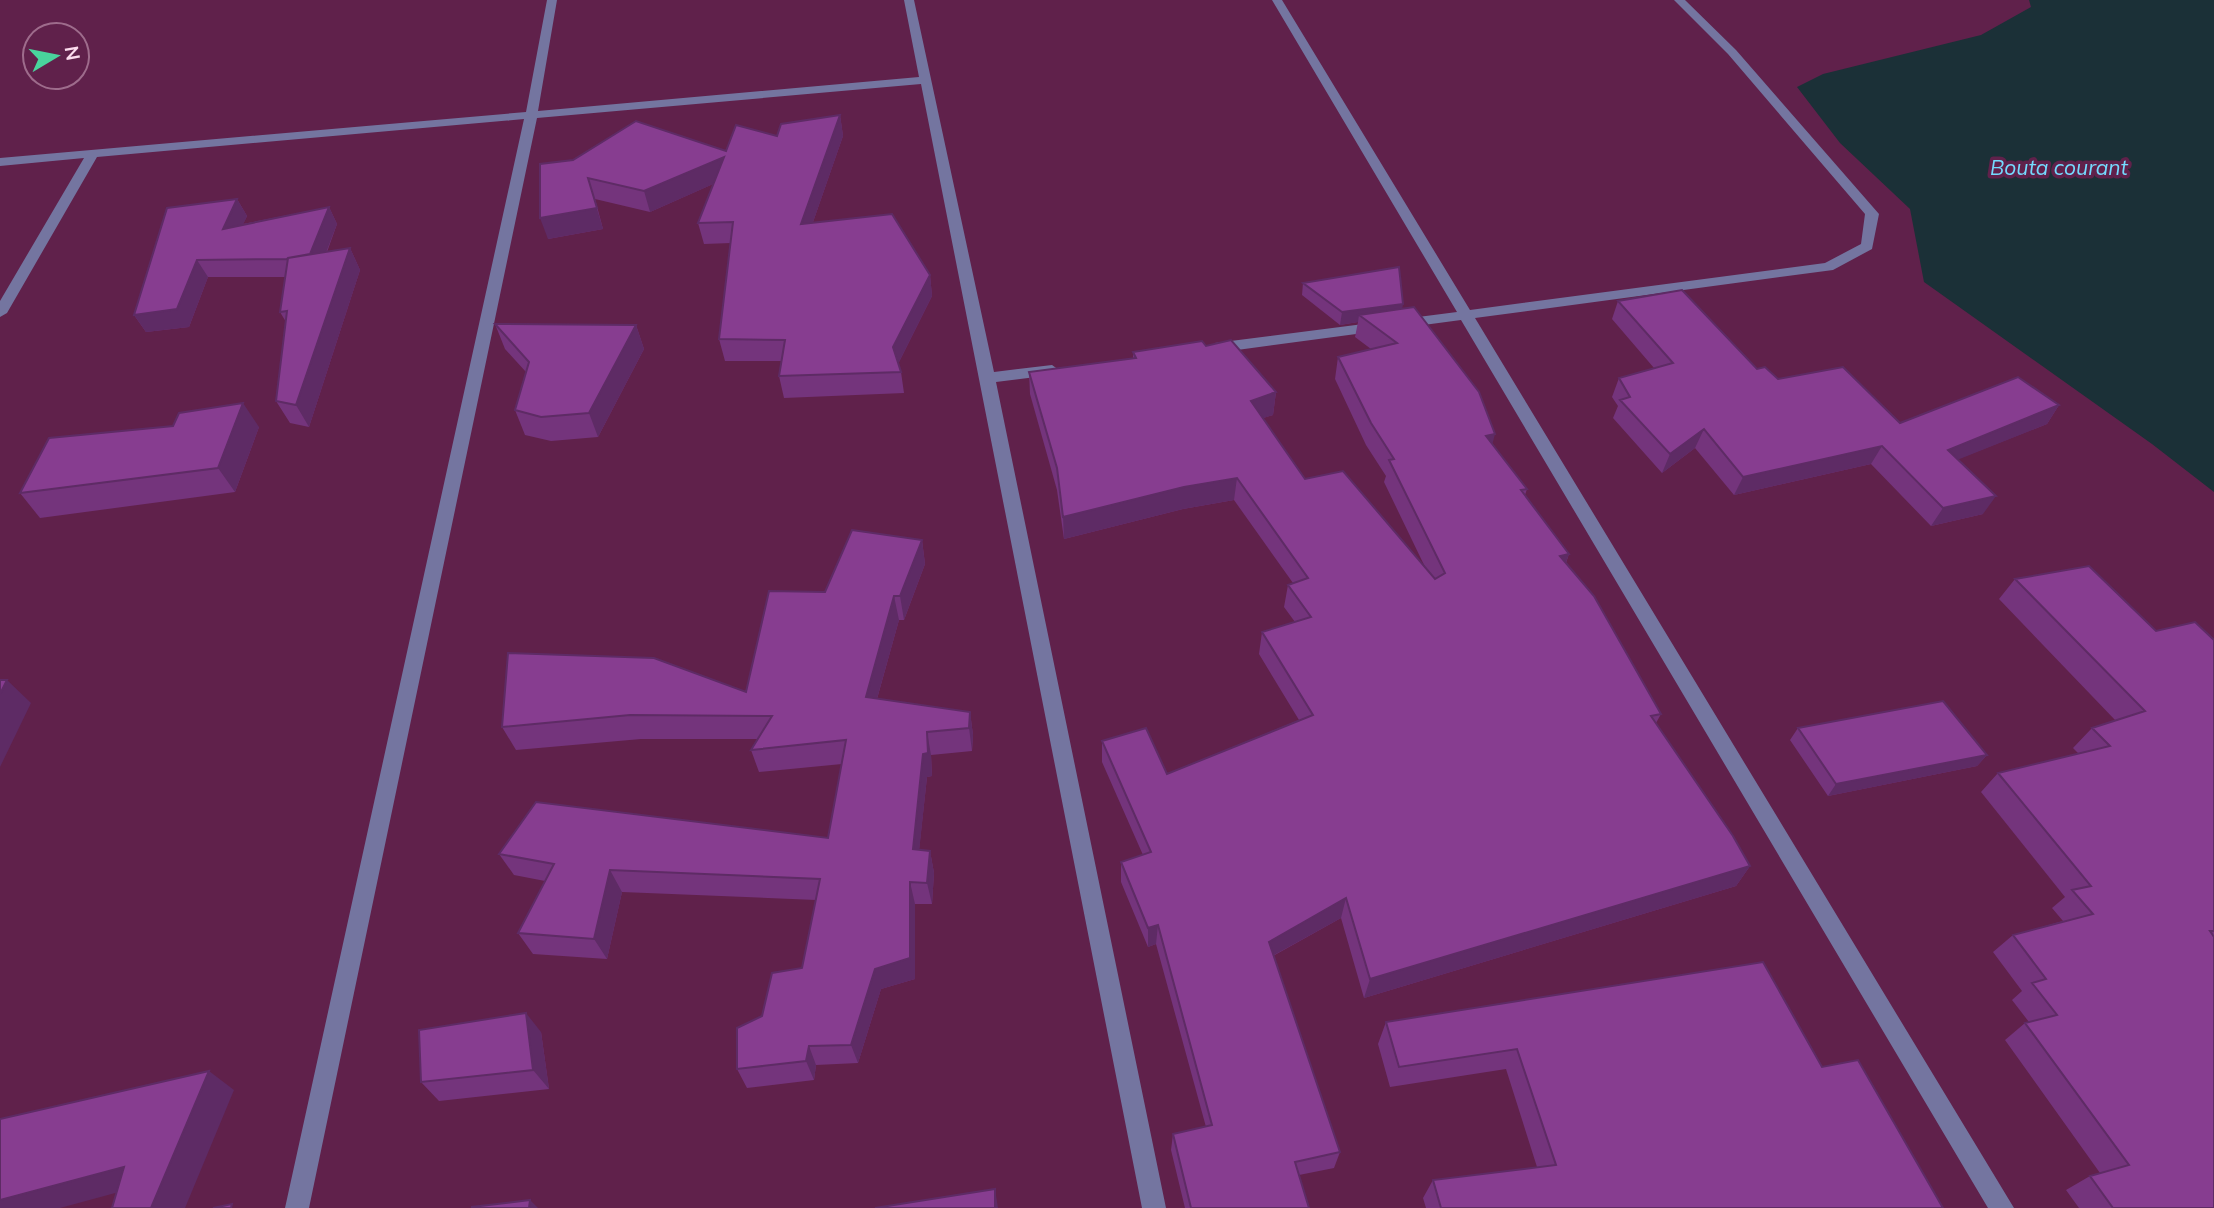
<svg xmlns="http://www.w3.org/2000/svg" width="2214" height="1208" viewBox="0 0 2214 1208" font-family="Mulish,sans-serif">
<rect width="100%" height="100%" fill="#60214b"/>
<path fill="#1b3037" d="M2029,0H2214V492L2152,444L1924,282L1910,209L1840,143L1797,87L1823,74L1981,35L2031,7Z"/>
<g fill="none" stroke-linecap="round" stroke-linejoin="round">
<path fill="#7475a0" fill-rule="evenodd" d="M547,0H557L538,111L919,77L904,0H914L994,372L1052,365L1059,370L1052,375L996,382L1166,1208H1142L921,84L537,118L309,1208H285L524,119L97,157L7,313L0,317V301L84,158L0,166V158L526,112Z
M1272,0H1282L1470,310L1825,263L1861,244L1865,214L1728,54L1674,0H1685L1736,50L1879,214L1872,249L1833,270L1475,318L2014,1208H1988L1461,320L1215,353L1208,348L1215,343L1457,312Z"/>
</g>
<path fill="#74347c" d="M840,115L843,136L813,222L930,275L932,296L898,364L901,372L904,393L784,398L779,376L782,361H725L719,339L731,243L704,244L698,223L713,184L650,212L595,199L603,229L548,239L540,164L726,151Z
M237,199L247,216L243,224L329,207L337,224L327,252L350,248L360,270L309,427L290,423L276,401L286,322L280,312L285,277H208L189,327L146,332L134,315Z
M1303,283L1402,309L1492,445L1527,489L1525,495L1569,554L1566,563L1661,714L1656,723L1750,866L1736,886L1364,998L1341,918L1273,956L1340,1152L1334,1168L1299,1175L1309,1208H1185L1171,1150L1173,1134L1206,1127L1156,944L1148,947L1121,882V862L1143,855L1102,762V741L1167,774L1299,720L1259,654L1262,632L1295,622L1284,607L1288,585L1293,583L1234,500L1183,509L1064,539L1057,490L1030,394L1029,372L1133,358V352L1206,346L1276,392L1273,415L1263,418L1305,479L1426,569L1384,482L1386,476L1366,445L1335,379L1338,357L1371,349L1355,337L1358,322L1340,325L1302,295Z
M1618,301L1778,379L1900,423L2059,405L2047,424L1958,459L1983,514L1931,526L1871,464L1734,495L1695,448L1662,473L1613,418L1618,406L1612,397L1619,378L1654,368L1612,319Z
M495,324L636,325L644,349L598,437L551,441L525,435L515,410L526,372L505,349Z
M259,427L235,492L40,518L20,493Z
M922,540L925,564L904,620H899L877,699L970,712L973,735L972,751L931,755L932,776L927,777L919,850L930,851L934,873L932,904H915V979L881,989L858,1063L816,1065L814,1080L747,1088L737,1069L762,1016L802,968L816,900L622,892L607,959L533,954L518,933L545,881L514,875L499,854L828,838L842,764L759,772L751,750L758,739H641L516,750L502,727L746,692L825,592Z
M2015,579L2156,631L2214,640V1208H2079L2066,1190L2090,1176L2100,1173L2005,1040L2025,1023L2029,1022L2012,1000L2022,991L1993,952L2013,935L2063,921L2052,908L2065,897L1981,792L1998,773L2079,754L2073,748L2092,728L2116,721L1999,599Z
M1798,728L1987,755L1977,766L1828,796L1790,740Z
M1386,1022L1822,1067L1943,1208H1426L1423,1198L1433,1180L1537,1167L1506,1069L1390,1087L1378,1044Z
M541,1032L549,1089L439,1101L421,1082Z"/>
<path fill="#5e2b65" d="M840,115L843,136L805,245L801,224Z
M724,157L729,177L650,212L644,191Z
M588,178L603,229L548,239L540,218Z
M237,199L247,216L233,246L223,229Z
M329,207L337,224L317,276L308,259Z
M350,248L360,270L309,427L296,405Z
M197,260L208,277L189,327L146,332L134,315Z
M930,275L932,296L896,368L893,347Z
M1403,304L1401,317L1359,315L1358,322L1340,325L1342,312Z
M636,325L644,349L598,437L589,413Z
M1276,392L1273,415L1249,423L1251,401Z
M243,403L259,427L235,492L218,468Z
M2059,405L2047,424L1937,468L1948,450Z
M1704,429L1695,448L1662,473L1670,454Z
M1495,434L1489,457L1486,436Z
M1882,446L1871,464L1734,495L1743,477Z
M1237,478L1234,500L1183,509L1064,539L1063,517L1184,487Z
M1996,496L1983,514L1931,526L1943,508Z
M922,540L925,564L904,620L900,596Z
M1569,554L1561,576L1560,556Z
M894,596L899,620L871,720L866,697Z
M7,680L31,703L0,767V694Z
M970,712L973,735L972,751L969,728Z
M927,732L931,755L932,776L927,777L917,871L913,849L923,754Z
M1987,755L1977,766L1828,796L1836,784Z
M930,851L934,873L932,904L927,883Z
M1750,866L1736,886L1364,998L1370,979Z
M610,870L622,892L607,959L594,939Z
M910,882L915,904V979L881,989L858,1063L851,1045L875,969Z
M1346,898L1341,918L1265,960L1269,942Z
M1158,925L1156,944L1148,947V928Z
M526,1013L541,1032L549,1089L533,1070Z
M809,1046L816,1065L814,1080L806,1061Z
M209,1071L234,1090L185,1208H151Z
M124,1167L152,1183L60,1208H0V1200Z
M995,1189L998,1208H995Z
M530,1200L538,1208H529Z"/>
<path fill="#873d90" stroke="#5e2b65" stroke-width="2" d="M840,115L801,224L892,214L930,275L893,347L901,372L779,376L785,340L719,339L733,222L698,223L724,157L644,191L588,178L597,208L540,218V164L573,160L636,121L726,151L736,125L777,136L781,124Z
M237,199L223,229L329,207L310,254L288,258L287,259L197,260L177,309L134,315L167,208Z
M350,248L296,405L276,401L287,311L280,312L288,258Z
M1399,267L1403,304L1342,312L1303,283Z
M1682,290L1757,369L1765,367L1778,379L1843,367L1900,423L2018,377L2059,405L1948,450L1996,496L1943,508L1882,446L1743,477L1704,429L1670,454L1620,400L1630,397L1619,378L1673,363L1618,301Z
M1414,307L1479,392L1495,434L1486,436L1527,489L1521,490L1569,554L1560,556L1594,596L1661,714L1651,716L1733,836L1750,866L1370,979L1346,898L1269,942L1340,1152L1295,1162L1309,1208H1191L1173,1134L1212,1125L1158,925L1148,928L1121,862L1151,852L1102,741L1146,728L1167,774L1313,715L1262,632L1311,617L1288,585L1308,578L1237,478L1184,487L1063,517L1057,468L1029,372L1136,358L1133,352L1202,341L1206,346L1231,340L1276,392L1251,401L1305,479L1343,471L1435,579L1445,573L1389,460L1394,459L1371,423L1338,357L1397,343L1359,315Z
M495,324L636,325L589,413L541,417L515,410L529,362Z
M243,403L218,468L20,493L49,438L173,426L179,413Z
M852,530L922,540L900,596H894L866,697L970,712L969,728L927,732L928,753L923,754L913,849L930,851L927,883L910,882V958L875,969L851,1045L809,1046L806,1061L737,1069V1028L762,1016L772,973L802,968L820,879L610,870L594,939L518,933L554,864L499,854L536,802L828,838L846,740L751,750L772,716L630,715L502,727L508,653L654,658L746,692L769,591L825,592Z
M2089,566L2156,631L2195,622L2214,640V931H2210L2214,937V1208H2113L2090,1176L2129,1165L2025,1023L2057,1015L2032,983L2046,979L2013,935L2093,914L2072,890L2091,886L1998,773L2110,746L2092,728L2145,711L2015,579Z
M0,680H7L0,694Z
M1943,701L1987,755L1836,784L1798,728Z
M1763,962L1822,1067L1858,1060L1943,1208H1441L1433,1180L1556,1165L1517,1049L1399,1067L1386,1022Z
M526,1013L533,1070L421,1082L419,1030Z
M209,1071L151,1208H112L124,1167L0,1200V1119Z
M995,1189V1208H875Z
M530,1200L529,1208H472V1207Z
M232,1204L231,1208H213Z"/>
<g text-anchor="middle" stroke-width="7" stroke-linejoin="round" paint-order="stroke">
<g font-size="21" font-style="italic" fill="#74dbfe" stroke="#60214b">
<text x="2059" y="175">Bouta courant</text>
</g>
</g>
<g transform="translate(56 56) rotate(80)"><circle r="33" fill="#60214b" stroke="#9e6c8c" stroke-width="2"/>
<path d="M0-5L12 26L0 18L-12 26Z" fill="#49d49d"/>
<text y="-10" font-size="19" font-weight="bold" text-anchor="middle" fill="#fcdcee">N</text>
</g>
</svg>
